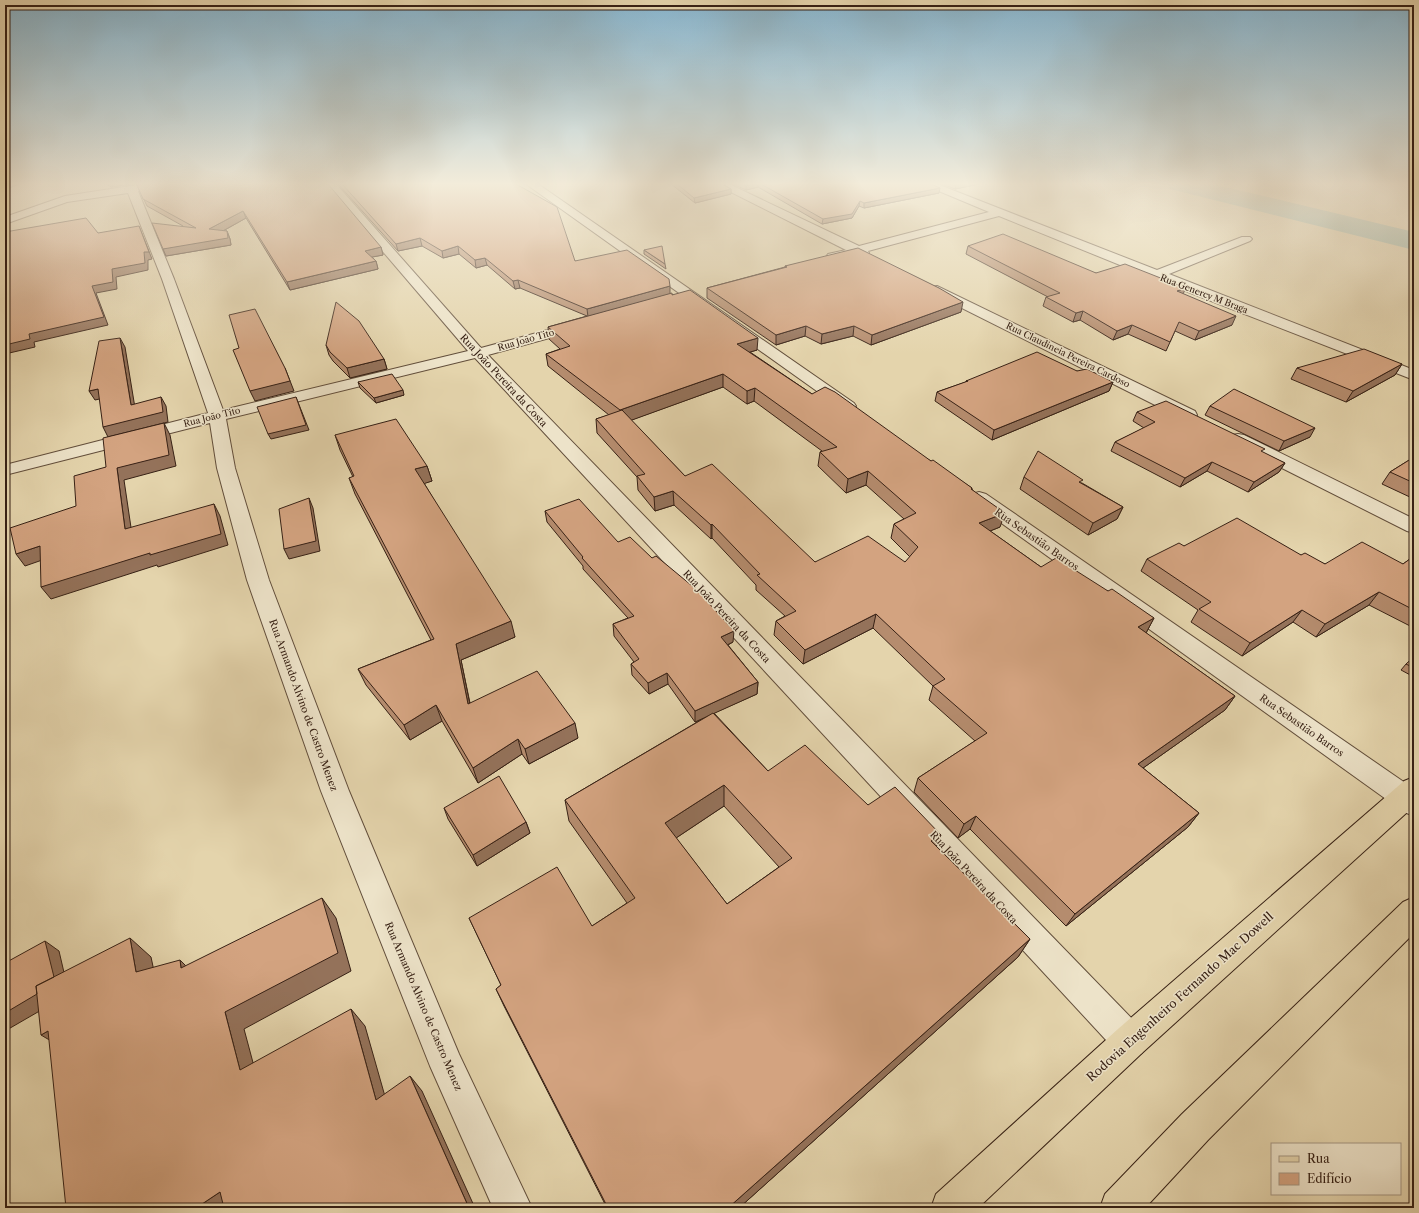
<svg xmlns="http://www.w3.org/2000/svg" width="1419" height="1213" viewBox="0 0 1419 1213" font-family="'Libre Caslon Text',serif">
<rect width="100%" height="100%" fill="#e4d4ac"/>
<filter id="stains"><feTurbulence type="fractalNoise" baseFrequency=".005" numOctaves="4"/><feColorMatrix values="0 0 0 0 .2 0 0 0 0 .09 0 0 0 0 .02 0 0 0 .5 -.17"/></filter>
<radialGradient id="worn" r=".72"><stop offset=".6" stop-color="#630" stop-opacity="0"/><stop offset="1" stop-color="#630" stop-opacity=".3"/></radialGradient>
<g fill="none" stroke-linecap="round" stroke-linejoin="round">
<path fill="#95b8ad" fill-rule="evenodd" d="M1167,184H1213L1414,232V250L1170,189Z"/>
<g stroke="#624e3b" stroke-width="2">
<path id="minor" d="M143,184H171L166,187L138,191L174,279L223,410L468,351L325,184H336L481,348L577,322L582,323L584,326L582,329L488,355L1142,1029L1147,1041L1142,1053L1130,1058L1118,1053L475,358L226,419L235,468L269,580L349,791L459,1054L532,1208H493L430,1066L321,791L247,580L217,468L210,423L5,475V465L208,413L162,279L128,193L67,202L5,224V217L65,196Z
M526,184H538L854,403L856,406L854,409L848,411L842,409Z
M715,184H729L859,246L989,212L922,184H937L1157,270L1242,237H1250L1252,239L1250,241L1169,274L1414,370V380L1152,278L999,216L868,251L869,253L867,256C862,257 859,254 854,255C845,256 837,262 828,260L826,257L828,254L846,250Z
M937,286L1195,411L1197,415L1195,419L1189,420L1183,419L932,293L930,290L932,287Z
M1238,434L1244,435L1414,519V533L1407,531L1232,443L1229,439L1232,435Z
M979,492L986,494L1414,789V816L1404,812L972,502L970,498L972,494Z"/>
</g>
<g stroke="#372115" stroke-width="2">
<path id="primary" d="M1414,777V806L1142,1053L978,1208H931L936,1194L1118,1029L1404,781Z
M1414,897V933L1208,1140L1145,1208H1100L1105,1194L1182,1114L1403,902Z"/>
</g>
<use href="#minor" fill="#ede3c9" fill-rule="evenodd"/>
<use href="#primary" fill="#e4d4ac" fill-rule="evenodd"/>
</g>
<path fill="#b58c6e" stroke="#372115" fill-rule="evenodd" d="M106,184H131L111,187Z
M338,184H516L575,261L670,293L757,350L750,352L812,394L931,461L972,488V489L1000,527L990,531L1041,567L1108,591L1154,618L1146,633L1235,696L1225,710L1143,768L1199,813L1188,827L1066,926L970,829L958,838L914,792L918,778L975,741L929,700L933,686L873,628L803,664L774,635L776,621L785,616L756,590V585L712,538L711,539L674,505L655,511L638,490L637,477L597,433L596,419L609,415L548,366L546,354L560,349L549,339L548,327L587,316L520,288L515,289L487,265L476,268L459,254L443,258L422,246L398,251ZM723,387L747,404L754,401L822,451L820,452L818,466L846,493L866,485L904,519L894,524L891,538L910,557L905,562H815L685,476L631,420Z
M671,184H722L731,189V194L695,203Z
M733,184H931L939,193L864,208L859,206L852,218L822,224L758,187L746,190Z
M942,184H979L955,189Z
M137,185L381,247L383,255L372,257L376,261L378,269L290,290L246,218L223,231H227L230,239L231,245L166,256L163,249L183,226L147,206Z
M968,246L1096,273L1183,294L1232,325L1195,340L1175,331L1166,351L1128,334L1113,340L1080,320L1073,322L1043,306L1046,297H1048L966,254Z
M644,250L665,264L666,269L644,254Z
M785,266L961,312L871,345L853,336L821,344L805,336L776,345L707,298V288L785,267Z
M326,345L384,359L387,369L350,378L333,361L329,355Z
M1402,364L1395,375L1346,402L1291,379L1297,368Z
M1077,371L1113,382L1109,391L992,440L935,401L937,392L966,382V381Z
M358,382L404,395L376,403L360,388Z
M1210,406L1310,437L1279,451L1205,415Z
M1137,412L1263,453L1285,463L1279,472L1248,492L1207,471L1180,487L1111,451L1115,442L1144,428L1133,421Z
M335,435L427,466L432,481L424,483L515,637L461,660L470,703L578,738L529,764L522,754L478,783L442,721L410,740L366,685L358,669L431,640L355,494L349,478L353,477L340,450Z
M1414,457V496L1412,498L1382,484L1390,472Z
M1024,477L1082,483L1123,507L1117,519L1088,535L1020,489Z
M545,511L618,542L733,642L728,645L758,682L757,694L714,713L768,771L868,805L936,846L1030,939L1018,957L739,1208H607L504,1006L496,989L501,985L469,918L592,926L627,903L569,821L565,800L704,718L695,722L668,684L649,694L632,675L631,664L634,662L614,636L613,624L628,618L583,569V566L547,522ZM724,806L779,867L727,904L676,838Z
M1184,546L1301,555L1325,564H1403L1414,556V628L1369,605L1316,637L1293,622L1242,656L1191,622L1198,610L1141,571L1147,559Z
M1414,657V677L1401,670L1406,664Z
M444,808L526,822L530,833L477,866L448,819Z"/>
<path fill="#94725a" stroke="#372115" d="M5,184H19L5,190Z
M110,184H131L111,187Z
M752,184H758V187L746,190V186Z
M957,184H979L955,189L956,185Z
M940,188L939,193L864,208V203Z
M731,189V194L695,203L694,198Z
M860,201L859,206L852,218L822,224L823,219Z
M243,211L246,218L212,237L209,229Z
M139,226L152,259L148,260V270L116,277L117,289L96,293L108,325L34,342L35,347L5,354V345L29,334L112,269Z
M227,231L230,239L231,245L166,256L163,249Z
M420,238L422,246L398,251L396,244Z
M458,246L459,254L443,258L442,251Z
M381,247L383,255L367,258L365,251Z
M485,258L487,265L476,268L475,260Z
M376,261L378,269L290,290L287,282Z
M518,280L520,288L515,289L513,281Z
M670,286V294L588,317L587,309Z
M1186,288L1182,296L1177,291Z
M963,302L961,312L871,345L872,335Z
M1083,311L1080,320L1073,322L1076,313Z
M1236,316L1232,325L1195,340L1199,331Z
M1132,325L1128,334L1113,340L1117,331Z
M806,326L805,336L776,345V335Z
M854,326L853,336L821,344L822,334Z
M120,338L125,347L136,414L131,405Z
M758,338L757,350L737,356V344Z
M384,359L387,369L350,378L347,368Z
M1402,364L1395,375L1346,402L1353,391Z
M285,368L294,391L255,401L250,391Z
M723,374V387L621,424L620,410Z
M1113,382L1109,391L992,440L994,430Z
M755,388L754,401L747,404V391Z
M98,389L104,398L95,400L89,391Z
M403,390L404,395L376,403L374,398Z
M161,397L166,406L168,422L108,437L103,427Z
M296,397L309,430L271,439L268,434Z
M164,423L170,435L176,466L124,480L133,541L125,529L117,468Z
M1315,428L1310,437L1279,451L1284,441Z
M1212,462L1207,471L1180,487L1185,478Z
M1285,463L1279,472L1248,492L1254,482Z
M427,466L432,481L420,485L415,469Z
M868,471L866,485L846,493L848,479Z
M673,491L674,505L655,511L654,497Z
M309,498L313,508L320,551L289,559L284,549Z
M214,504L220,516L228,545L158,567L157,565L51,599L41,587Z
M1123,507L1117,519L1088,535L1093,523Z
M1005,513L1000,527L975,537L979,523Z
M712,524V538L711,539V525Z
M40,546L48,558L25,566L16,554Z
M1379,592L1369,605L1316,637L1325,624Z
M1302,610L1293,622L1242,656L1250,643Z
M876,614L873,628L803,664L805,650Z
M1154,618L1146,633L1138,627Z
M511,621L515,637L461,660L473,720L468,704L456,644Z
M734,631L733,642L721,648V637Z
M667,673L668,684L649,694L648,683Z
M758,682L757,694L695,722V711Z
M1235,696L1225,710L1129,778L1138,764Z
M436,705L442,721L410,740L404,725Z
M575,723L578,738L529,764L525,749Z
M518,739L522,754L478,783L473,768Z
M724,785V806L667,844L665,823Z
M1199,813L1188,827L1066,926L1075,914Z
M976,816L970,829L958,838L964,824Z
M526,822L530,833L477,866L473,855Z
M941,835L933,855L931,841Z
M322,898L336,918L351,971L244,1029L259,1085L240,1070L225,1012Z
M130,938L151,957L158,990L136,972Z
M1030,939L1018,957L739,1208H728Z
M45,941L59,951L69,994L5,1031V1013Z
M180,960L199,979L181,968Z
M351,1009L365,1026L390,1114L376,1100Z
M48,1031L68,1051L41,1035Z
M410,1076L422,1091L475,1208H469Z
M220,1192L235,1208H196Z"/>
<path fill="#d3a380" stroke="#372115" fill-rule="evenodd" d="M144,184H328L381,247L365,251L376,261L287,282L243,211L209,229L227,231L228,238L163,249L152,223L196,228L143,199L137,185Z
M342,184H516L557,207L575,261L627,250L669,279L670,286L587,309L518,280L513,281L485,258L475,260L458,246L442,251L420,238L396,244Z
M677,184H722L731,189L694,198Z
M743,184H752L746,186Z
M761,184H931L940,188L864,203L860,201L852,214L823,219Z
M86,218L98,233L139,226L149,252H144L145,263L112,269L113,282L92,286L104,317L29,334L30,339L5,345V232Z
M1003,234L1096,273L1125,264L1186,288L1177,291L1236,316L1199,331L1179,322L1170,342L1132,325L1117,331L1083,311L1076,313L1046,297L1060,293L968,246Z
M662,246L665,264L644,250Z
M858,248L939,288L963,302L872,335L854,326L822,334L806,326L776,335L707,288L787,267L785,266Z
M690,290L758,338L737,344L812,394L825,387L835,392L931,461L933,460L972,488L971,489L1005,513L979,523L1041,567L1056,558L1108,591L1112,589L1154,618L1138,627L1235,696L1138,764L1199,813L1075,914L976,816L964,824L918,778L987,733L933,686L945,679L876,614L805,650L776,621L796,611L757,575L760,574L712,524L711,525L673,491L654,497L637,476L645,474L596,419L622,410L685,476L712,464L815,562L868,536L905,562L918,547L894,524L916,513L868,471L848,479L820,452L837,447L755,388L747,391L723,374L620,410L546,354L570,346L548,327L672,293V295Z
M336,302L359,321L384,359L347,368L330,352L326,345Z
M255,309L285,368L290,381L250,391L233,350L239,348L229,315Z
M120,338L131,405L161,397L163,412L103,427L98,389L89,391L99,341Z
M1364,349L1402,364L1353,391L1297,368Z
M1037,352L1077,371L1087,369L1113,382L994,430L937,392L968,381H966Z
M392,374L403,390L374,398L358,382Z
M1234,389L1315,428L1284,441L1210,406Z
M296,397L306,425L268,434L257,407Z
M1166,401L1265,449L1261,451L1285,463L1254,482L1212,462L1185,478L1115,442L1155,422L1137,412Z
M396,419L427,466L415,469L511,621L456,644L468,704L537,671L575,723L525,749L518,739L473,768L436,705L404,725L358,669L434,639L349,478L354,476L335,435Z
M164,423L169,455L117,468L125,529L214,504L221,534L150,555V553L41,587L40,546L16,554L10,528L76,506L74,476L106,467L103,438Z
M1038,451L1083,480L1079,482L1123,507L1093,523L1024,477Z
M1414,457V483L1390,472Z
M309,498L316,541L284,549L279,509Z
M579,499L618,542L630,537L652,558L656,556L697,590L734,631L721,637L758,682L695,711L667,673L648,683L631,664L639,659L613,624L634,616L582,558L583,557L545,511Z
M1237,518L1301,555L1305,553L1325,564L1362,542L1403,564L1414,556V610L1379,592L1325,624L1302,610L1250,643L1199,609L1211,602L1147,559L1179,543L1184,546Z
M1414,657V668L1406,664Z
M713,713L768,771L805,745L868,805L895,787L941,835L931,841L1030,939L728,1208H608L496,989L501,985L469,918L557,867L592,926L635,898L565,800ZM724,785L792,858L727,904L665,823Z
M499,776L526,822L473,855L444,808Z
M322,898L338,953L225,1012L240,1070L351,1009L376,1100L410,1076L469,1208H224L220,1192L196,1208H66L48,1031L41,1035L36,986L130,938L136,972L180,960L181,968Z
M45,941L54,977L36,986L37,994L5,1013V963Z"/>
<linearGradient id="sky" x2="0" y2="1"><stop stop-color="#87b6d0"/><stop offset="0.52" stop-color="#f3ecda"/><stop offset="1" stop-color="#f3ecda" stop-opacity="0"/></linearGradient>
<rect width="1419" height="354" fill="url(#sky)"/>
<g text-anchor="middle" stroke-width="3" stroke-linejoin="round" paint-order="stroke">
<g font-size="9" fill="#372115" stroke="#ede3c9">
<text transform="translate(1204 294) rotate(21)" y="3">Rua Genercy M Braga</text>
<text transform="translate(526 340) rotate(-16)" y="3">Rua João Tito</text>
<text transform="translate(1068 355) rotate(26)" y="3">Rua Claudineia Pereira Cardoso</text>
<text transform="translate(212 417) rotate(-14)" y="3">Rua João Tito</text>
</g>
<g font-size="10" fill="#372115" stroke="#ede3c9">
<text transform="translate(504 380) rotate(47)" y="4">Rua João Pereira da Costa</text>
<text transform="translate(1037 539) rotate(35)" y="4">Rua Sebastião Barros</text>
<text transform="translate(727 616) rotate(47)" y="4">Rua João Pereira da Costa</text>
<text transform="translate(304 705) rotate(70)" y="4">Rua Armando Alvino de Castro Menez</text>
<text transform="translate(1302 725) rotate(35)" y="4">Rua Sebastião Barros</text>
<text transform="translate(974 877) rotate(47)" y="4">Rua João Pereira da Costa</text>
<text transform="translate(424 1006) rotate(67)" y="4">Rua Armando Alvino de Castro Menez</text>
</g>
<g font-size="12" fill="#372115" stroke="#ede3c9">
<text transform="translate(1180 997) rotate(-42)" y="4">Rodovia Engenheiro Fernando Mac Dowell</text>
</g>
</g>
<rect width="1419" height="1213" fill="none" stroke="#e4d4ac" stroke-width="20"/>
<rect x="6" y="6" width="1407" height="1201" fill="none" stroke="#372115" stroke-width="2"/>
<rect x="10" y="10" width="1399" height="1193" fill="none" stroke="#372115"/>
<rect x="1271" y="1143" width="130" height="52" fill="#ede3c9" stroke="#a49581"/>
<rect x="1279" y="1156" width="20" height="6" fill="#e4d4ac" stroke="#a49581"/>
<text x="1307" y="1163" font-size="12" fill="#372115">Rua</text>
<rect x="1279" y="1173" width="20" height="12" fill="#d3a380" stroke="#a49581"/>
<text x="1307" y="1183" font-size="12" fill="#372115">Edifício</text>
<rect width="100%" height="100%" filter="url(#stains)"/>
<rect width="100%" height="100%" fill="url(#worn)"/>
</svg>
